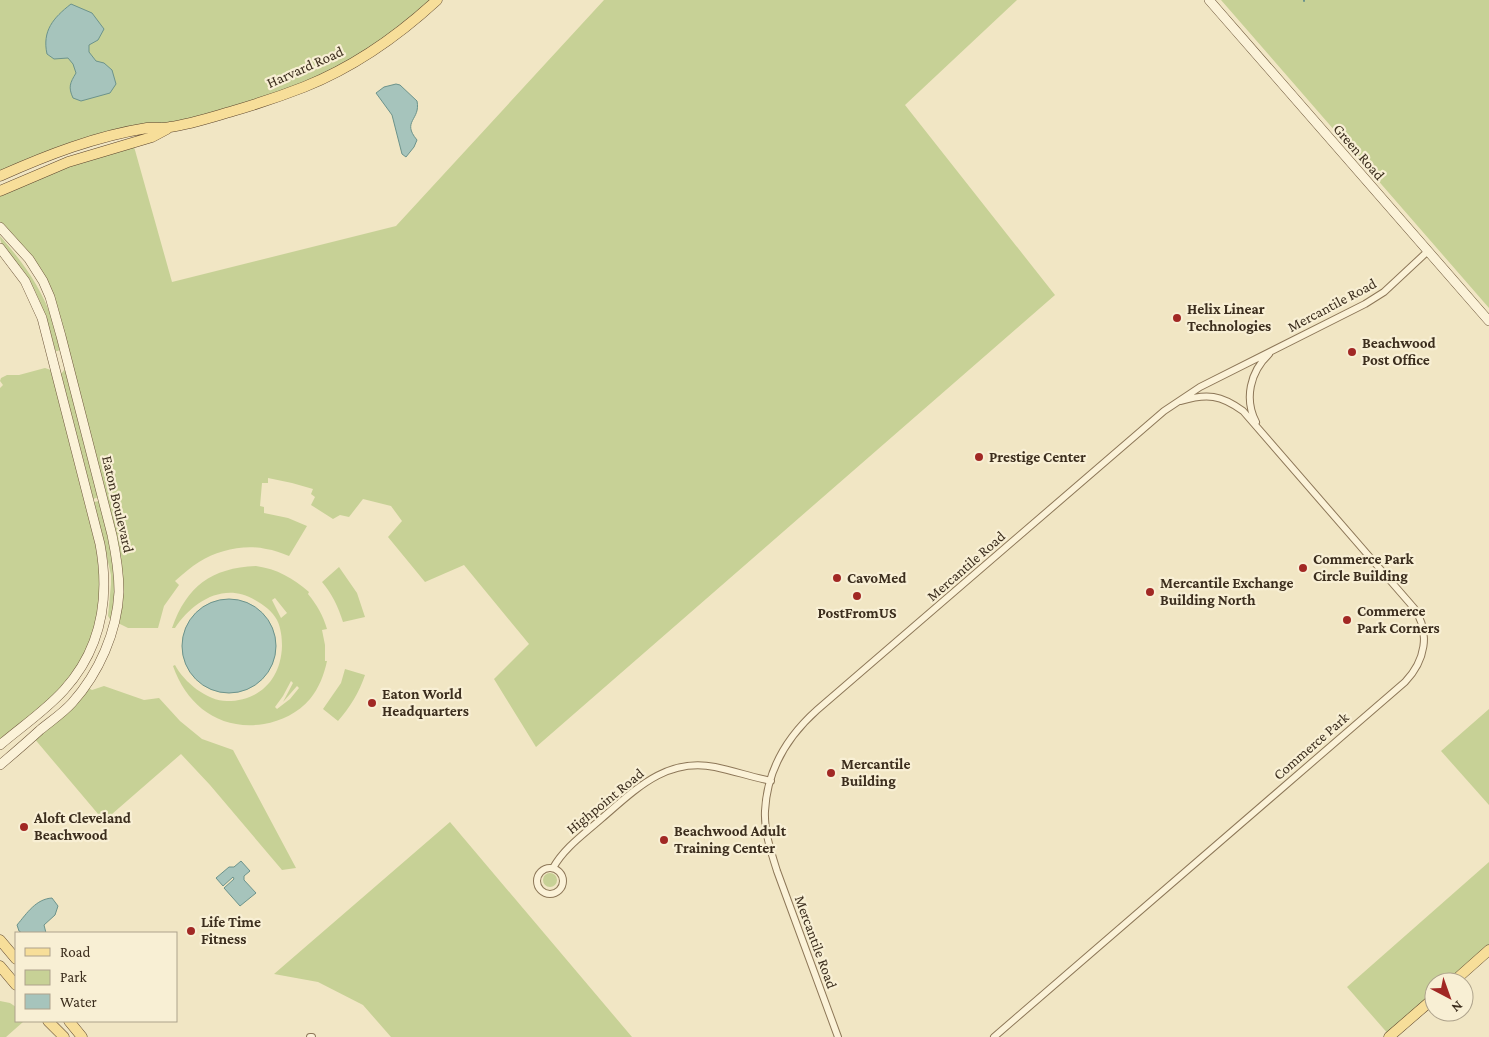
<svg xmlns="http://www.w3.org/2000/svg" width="1489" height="1037" viewBox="0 0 1489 1037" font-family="'Crimson Pro',serif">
<rect width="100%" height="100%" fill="#f1e6c4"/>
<path fill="#c7d196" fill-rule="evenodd" d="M0,0H437L347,66L266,101L93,141L0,176Z
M604,0H1017L905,105L1055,295L536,747L494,679L529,644L464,565L425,582L388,537L402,521L391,506L363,499L349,517L340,515L333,519L311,505L315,497L311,494L313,489L292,483L268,478V483H262L260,506L264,507V513L288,518L307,526L289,556C281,553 274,550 266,549C245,544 218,550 199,562C191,567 183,574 175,581L179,585L164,606L158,628H128L114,621L117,561L43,281L0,227V191L133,143L172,282L396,226Z
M1221,0H1489V308Z
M0,236C22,261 41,287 52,319C56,328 58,339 60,349L58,351H56L55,349C48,323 40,296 25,273C17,262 0,250 0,236Z
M45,368L51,370L100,544L102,615L76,674L0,745V388L3,385L0,381L1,378L7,375H19Z
M64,370L66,371L99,497L93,499L61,374Z
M99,501C108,534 119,570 114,604C113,610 113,615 110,619L108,616L111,584V575L94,502Z
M256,566C277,569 293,578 309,592L308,594C317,605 323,615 327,629L322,630L325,645V661H327C324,675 319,688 310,699C298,713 281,721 264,724C220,731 187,706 173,666L175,665C184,682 207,701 227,701C260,701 281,679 282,646C282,638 281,628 277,620C272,611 264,605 255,600C224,581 192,602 175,628H172C187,586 211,568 256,566ZM275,598L287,613L281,618L272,600ZM291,681L293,683L283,702L297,686L299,688L290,699L277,709L275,707L283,696Z
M339,567L357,593L365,617L343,622C338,606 332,594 322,582Z
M345,669L365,675C359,693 350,707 338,721L323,709L341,683Z
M85,686L92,690L104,686L144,700L159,698L180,721L202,739L233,750L296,868L282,870L210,785L181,754L104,821L33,737Z
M1489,709V805L1441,751Z
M450,822L632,1037H391L363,1005L318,982L274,974Z
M1489,862V950L1453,982H1434V998L1390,1036L1347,987Z
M543 880a7 7 0 1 1 14 0a7 7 0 1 1-14 0Z
M0,1001L10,1003L16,1007V1021H23V1022L6,1037H0Z"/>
<path fill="#a6c4bc" stroke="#6c938b" d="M71,4L92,13L104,29L98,40L89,45V52L96,61L104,63L112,70L116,84L110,93L81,101L73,98C68,87 70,83 76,73L73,64L68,58L54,59L47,54C42,31 53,18 71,4Z
M396,84L400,85L417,101C421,120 401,121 417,140L414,147L406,157L402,154L392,115L376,93L384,87Z
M182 646a47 47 0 1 1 94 0a47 47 0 1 1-94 0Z
M241,861L250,871L244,876V880L256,893L240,906L224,888L234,879L233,877L223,886L216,878L229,867H234Z
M52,898L58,906L55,915L44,925L46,933H22L19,931L17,925C27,913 36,899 52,898Z"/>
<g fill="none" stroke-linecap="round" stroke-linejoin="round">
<path stroke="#6c938b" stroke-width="2" d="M1304,0V1"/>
<g stroke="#8d7758" stroke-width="8">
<path id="street" d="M1256,422C1244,399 1250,372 1269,354
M537 881a13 13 0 1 1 26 0a13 13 0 1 1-26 0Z
M553,868C564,848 584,834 601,819C635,790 666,757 715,767C734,771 752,777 771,781
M310,1037H312
M838,1037L777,871C771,852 764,831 765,811C767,770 788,736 817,710L1164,411L1200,387L1365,304L1384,292L1428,251
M994,1037L1405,682C1425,661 1431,633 1414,608L1243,411C1221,395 1207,393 1181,401"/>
</g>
<g stroke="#6f583c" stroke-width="10">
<path id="secondary" d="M1209,0L1489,321
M0,227L29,259L43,281L50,297L61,336L112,535C116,554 119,573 119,592C117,632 99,673 72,703C63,713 51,721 40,730C27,742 13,754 0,765
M0,248L25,281L42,318L100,544C110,598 102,648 64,690C45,711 21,727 0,745"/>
</g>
<g stroke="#5b442d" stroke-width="11">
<path id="primary" d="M0,176C47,155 96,136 147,128C155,127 163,129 170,127C191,124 212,117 233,111C257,104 281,96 304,87C354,67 398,36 437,0
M0,191L68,162L152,137L167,129
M0,940L16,959
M0,966L16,985
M1453,982L1489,950
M48,1021L64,1037
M69,1021L82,1037
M1389,1037L1434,998"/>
</g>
<use href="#street" stroke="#fbf2d8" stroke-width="6"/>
<use href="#secondary" stroke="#fbf2d8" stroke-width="9"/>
<use href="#primary" stroke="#f7de99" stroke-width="10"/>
</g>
<g fill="#a12824" stroke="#f8efd4" stroke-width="2">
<circle cx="1177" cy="318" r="5"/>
<circle cx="1352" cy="352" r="5"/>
<circle cx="979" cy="457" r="5"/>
<circle cx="1303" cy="568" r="5"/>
<circle cx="837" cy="578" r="5"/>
<circle cx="1150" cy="592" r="5"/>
<circle cx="857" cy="596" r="5"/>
<circle cx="1347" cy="620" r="5"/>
<circle cx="372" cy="703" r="5"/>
<circle cx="831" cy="773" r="5"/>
<circle cx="24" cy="827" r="5"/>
<circle cx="664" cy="840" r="5"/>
<circle cx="191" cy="931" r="5"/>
</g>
<g text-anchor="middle" stroke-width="4.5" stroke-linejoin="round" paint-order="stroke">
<g font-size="15" fill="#3c2e1e" stroke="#f8efd4">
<text transform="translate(305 67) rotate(-24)" y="5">Harvard Road</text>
<text transform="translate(1359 152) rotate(49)" y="5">Green Road</text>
<text transform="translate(1332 305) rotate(-28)" y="5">Mercantile Road</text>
<text transform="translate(118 504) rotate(77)" y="5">Eaton Boulevard</text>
<text transform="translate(966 566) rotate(-41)" y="5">Mercantile Road</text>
<text transform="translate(1311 746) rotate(-41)" y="5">Commerce Park</text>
<text transform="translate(605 801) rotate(-39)" y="5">Highpoint Road</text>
<text transform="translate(816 942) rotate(70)" y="5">Mercantile Road</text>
</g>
<g font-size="15" font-weight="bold" fill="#3c2e1e" stroke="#f8efd4" text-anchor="start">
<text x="1187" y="314">Helix Linear<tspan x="1187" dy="17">Technologies</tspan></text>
<text x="1362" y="348">Beachwood<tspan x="1362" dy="17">Post Office</tspan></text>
<text x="989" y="462">Prestige Center</text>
<text x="1313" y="564">Commerce Park<tspan x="1313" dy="17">Circle Building</tspan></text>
<text x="847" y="583">CavoMed</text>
<text x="1160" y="588">Mercantile Exchange<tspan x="1160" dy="17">Building North</tspan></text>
<text x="1357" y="616">Commerce<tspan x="1357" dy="17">Park Corners</tspan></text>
<text x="857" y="618" text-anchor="middle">PostFromUS</text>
<text x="382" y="699">Eaton World<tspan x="382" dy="17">Headquarters</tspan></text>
<text x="841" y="769">Mercantile<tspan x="841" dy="17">Building</tspan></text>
<text x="34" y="823">Aloft Cleveland<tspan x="34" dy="17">Beachwood</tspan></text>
<text x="674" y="836">Beachwood Adult<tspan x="674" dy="17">Training Center</tspan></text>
<text x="201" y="927">Life Time<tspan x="201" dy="17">Fitness</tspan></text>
</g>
</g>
<rect x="15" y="932" width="162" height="90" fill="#f8efd4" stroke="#ada28b"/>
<rect x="25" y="948" width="25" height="8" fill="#f7de99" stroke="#ada28b"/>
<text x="60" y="957" font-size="15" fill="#3c2e1e">Road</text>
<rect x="25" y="970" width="25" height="15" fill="#c7d196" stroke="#ada28b"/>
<text x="60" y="982" font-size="15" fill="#3c2e1e">Park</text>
<rect x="25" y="994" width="25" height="15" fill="#a6c4bc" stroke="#ada28b"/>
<text x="60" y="1007" font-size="15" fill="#3c2e1e">Water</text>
<g transform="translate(1449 997) rotate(139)"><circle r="24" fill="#f8efd4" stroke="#ada28b"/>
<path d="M0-4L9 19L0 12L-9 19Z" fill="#a12824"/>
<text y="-8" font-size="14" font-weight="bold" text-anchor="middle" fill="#3c2e1e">N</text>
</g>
</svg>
